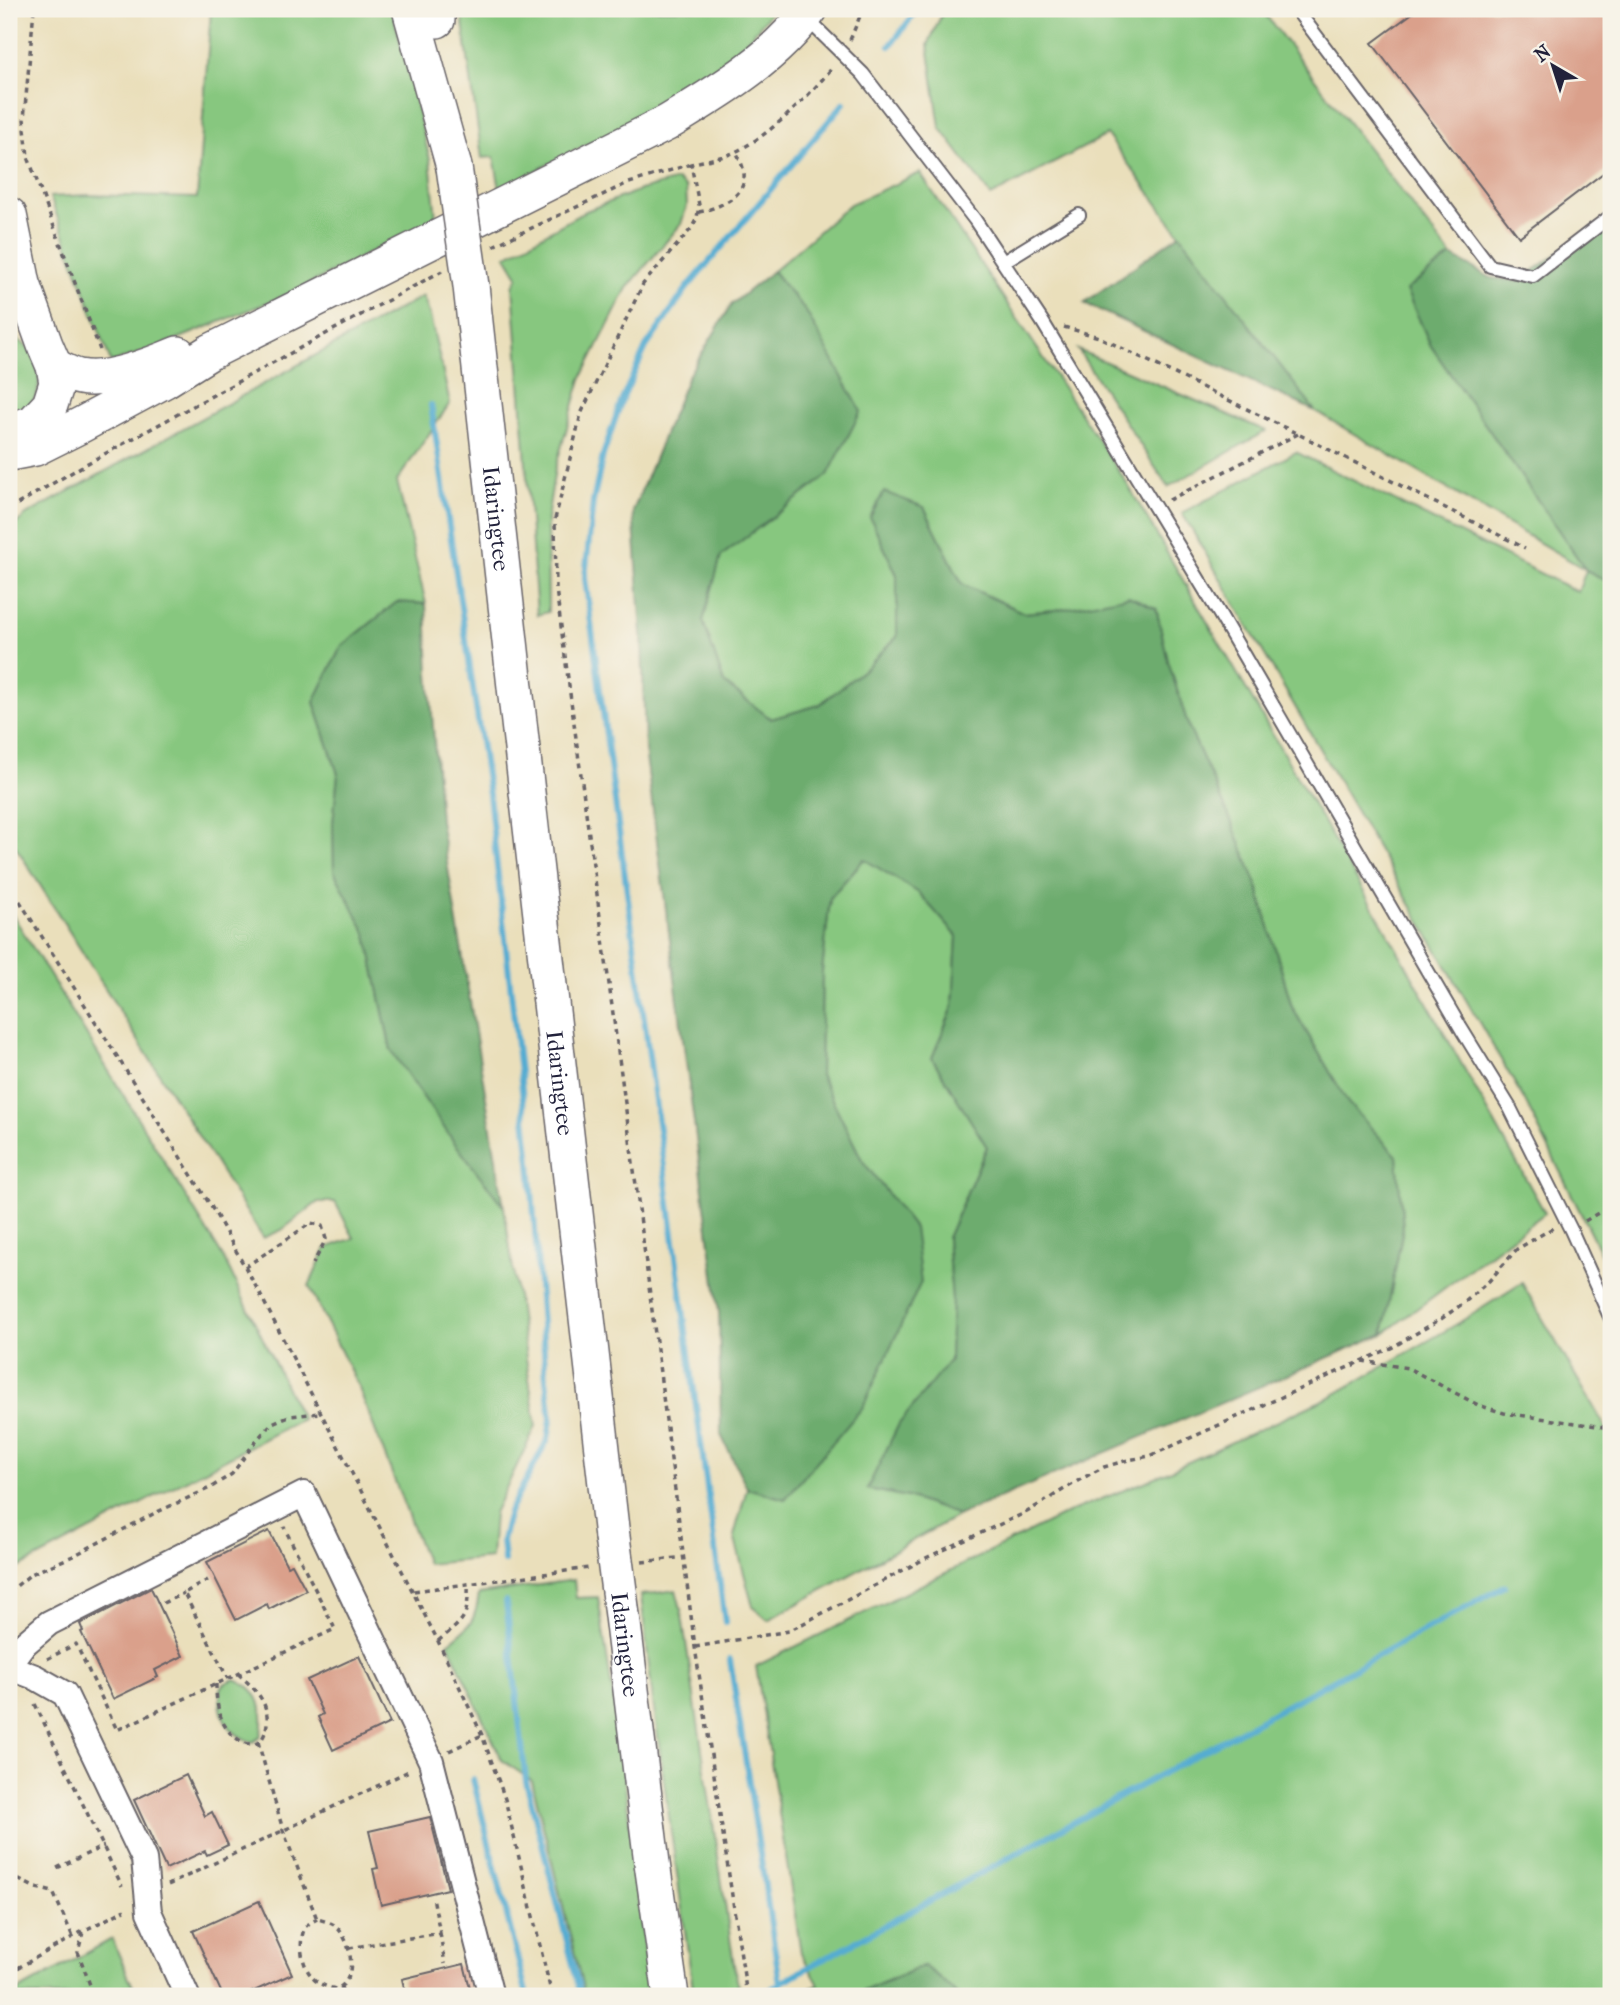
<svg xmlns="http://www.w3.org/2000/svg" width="1620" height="2005" viewBox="0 0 1620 2005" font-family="'IM FELL French Canon',serif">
<rect width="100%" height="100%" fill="#f7f3e8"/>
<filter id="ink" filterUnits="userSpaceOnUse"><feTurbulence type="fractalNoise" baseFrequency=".0143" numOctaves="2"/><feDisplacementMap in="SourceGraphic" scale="14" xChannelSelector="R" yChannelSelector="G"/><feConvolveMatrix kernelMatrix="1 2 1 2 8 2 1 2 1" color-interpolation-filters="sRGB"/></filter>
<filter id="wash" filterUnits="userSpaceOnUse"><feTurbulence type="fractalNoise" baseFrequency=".00686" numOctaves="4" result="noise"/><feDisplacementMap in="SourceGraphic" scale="28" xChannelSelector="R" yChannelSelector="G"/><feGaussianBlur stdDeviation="1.57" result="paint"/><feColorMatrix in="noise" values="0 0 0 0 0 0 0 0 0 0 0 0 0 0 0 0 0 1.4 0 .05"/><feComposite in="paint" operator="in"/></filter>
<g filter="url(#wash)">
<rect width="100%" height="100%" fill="#eadfbb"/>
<path fill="#87c77f" stroke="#54745d" stroke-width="2" d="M211,9H392L430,160L436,218L294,292L160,346L111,363L50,197L88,195L197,198Z
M461,9H772L764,21L731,59L655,110L500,189L494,157L482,158Z
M944,9H1261L1451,256L1406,290L1431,346L1586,570L1611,583V1274L1525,1101L1182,513L1296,452L1578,592L1586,570L1315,411L1221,290L1107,135L991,196L940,127L928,45Z
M920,173L1125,480L1405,963L1545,1213L1383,1334L1403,1228L1397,1157L1348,1103L1292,1007L1257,885L1232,823L1189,728L1168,661L1156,608L1064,609L1024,613L962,584L924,507L870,517L897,575V637L867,667L819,705L771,719L724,683L703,621L721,556L828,475L807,313L773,271L850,204Z
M677,180L686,188L687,205L681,224L627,288L581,379L555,469L547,519L548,612L537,615L513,286L518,276L506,256L586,211L640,190Z
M423,296L430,316L450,403L397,481L426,604L397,602L341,647L314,702L338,774L333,824L334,871L367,935L391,1050L454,1142L504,1207L536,1426L494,1513L491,1558L427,1564L358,1386L309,1286L326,1248L354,1238L335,1202H318L282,1230L263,1238L9,836V530L26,515Z
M9,336C17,339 27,344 31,352C41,369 44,397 25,408C20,411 14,412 9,414Z
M1078,350L1266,431L1168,487Z
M864,859L919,893L957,936L953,1007L932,1058L987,1147L947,1238L952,1299L950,1360L899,1424L868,1489L907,1497L959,1515L768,1620L753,1607L734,1536L747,1488L785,1499L914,1228L862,1160L820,1075L822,972L830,897Z
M9,909L223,1257L302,1419L9,1573Z
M1522,1283L1611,1437V1996H958L940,1978L923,1966L852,1996H790L819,1985L801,1953L756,1666L1074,1510L1147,1481L1332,1396L1457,1324Z
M574,1580L576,1598L598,1597L621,1750L650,1996H585L532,1781L502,1760L448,1643C471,1626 475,1622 479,1594Z
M676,1590L681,1609L735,1971L740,1996H694L653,1702L641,1595Z
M235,1679C261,1689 266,1712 260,1737L253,1742C233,1737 220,1720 220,1700C220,1694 220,1688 224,1684C227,1682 232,1680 235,1679Z
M112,1939L137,1996H9Z"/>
<path fill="#6dac6e" stroke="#486754" stroke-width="2" d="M1611,216V583L1586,570L1431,346L1406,290L1451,256L1491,278L1519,281Z
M1180,234L1315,411L1084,303Z
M773,271L807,313L861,411L828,475L721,556L703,621L724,683L771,719L819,705L867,667L897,637V575L870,517L884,492L924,507L962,584L1024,613L1064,609L1129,596L1156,608L1168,661L1189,728L1232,823L1257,885L1292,1007L1348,1103L1397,1156L1403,1228L1383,1334L959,1515L907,1497L867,1489L899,1424L950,1360L952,1299L947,1238L987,1147L932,1058L953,1007L957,936L919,893L864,859L830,898L822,972L820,1075L862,1160L914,1228L921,1282L863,1407L785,1499L747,1488L721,1435L719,1313L645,750L642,634L633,511L688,376L732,304Z
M397,602L426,604L429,673L440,820L504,1207L454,1142L391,1050L367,935L334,871L333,824L338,774L314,702L341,647Z
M923,1966L940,1978L958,1996H852Z"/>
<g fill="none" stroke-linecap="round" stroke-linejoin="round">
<path stroke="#54acd1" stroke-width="6" d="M890,46L918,9
M431,405L489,795L530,1162L546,1379L551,1419L548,1439L509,1512L502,1540L504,1561
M506,1601L526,1781L581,1996
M725,1622L585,578L593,502L603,455L621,402L646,347L687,288L844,103
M730,1660L780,1983L770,1990
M473,1779L527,1996
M780,1983L1505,1586"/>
</g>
<g id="blocks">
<path fill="#daa08b" d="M1418,9H1611V167L1519,237L1372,43Z
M269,1531L287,1566L292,1564L306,1590L269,1609L267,1604L236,1620L207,1562Z
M151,1588L183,1656L155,1670L158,1677L113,1699L81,1632L83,1631L80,1624Z
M359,1656L390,1723L333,1750L318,1717L323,1714L307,1680Z
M186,1775L205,1816L212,1812L228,1845L207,1855L205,1851L166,1869L134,1800Z
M430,1817L448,1889L381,1905L373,1869L378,1868L369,1831Z
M259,1901L292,1974L243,1996H223L193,1931Z
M464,1964L472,1996H406L402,1979Z"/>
</g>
</g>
<g filter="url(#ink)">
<use href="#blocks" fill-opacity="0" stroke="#686468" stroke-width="2"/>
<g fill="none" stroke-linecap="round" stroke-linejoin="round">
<g stroke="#686468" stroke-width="16">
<path id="lane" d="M1296,9L1490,266L1533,276L1611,216
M805,17L863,74L975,220L1042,321L1219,613L1462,1030L1510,1108L1571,1230L1611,1319
M1003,262L1079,215"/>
</g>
<g stroke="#686468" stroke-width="28">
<path id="street" d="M9,1664L23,1645L49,1623L304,1494L431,1761L491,1996
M9,1667L35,1677L65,1694L144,1859L149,1912L187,1996"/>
</g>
<g stroke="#686468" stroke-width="38">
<g id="secondary">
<path d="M410,9L454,167"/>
<path d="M437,9V20"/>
<path d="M9,215L23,284L45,345L54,366L57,383L50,405L33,423L9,431"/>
<path id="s1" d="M471,286L516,696L612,1537"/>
<path d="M54,366C62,370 72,376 80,377C106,383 154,364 178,354"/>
<path d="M9,453L35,448L81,425L165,380L210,352L667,123C718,92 775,59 810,9"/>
<path id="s2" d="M619,1591L652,1863L671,1996"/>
</g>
</g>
<path stroke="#686468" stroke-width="3.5" stroke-dasharray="5 5" stroke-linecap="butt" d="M34,9L24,119L28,157L100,350
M850,40L863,9
M699,212C715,209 743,198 744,179C745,169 740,160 736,151
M493,246L626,184L691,164
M1064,327L1099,337L1298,434L1525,548
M1169,500L1298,434
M9,509L86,464L442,271
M9,884L214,1211L260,1294L438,1641L482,1735L505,1799L552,1996
M1585,1221L1611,1205
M245,1267L311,1223L322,1226L326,1239L313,1264
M1362,1361L1408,1368L1478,1405L1504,1413L1611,1428
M642,1562L685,1557
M208,1580L184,1593L228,1679
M414,1591L589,1568
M9,1592L31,1574L73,1556L155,1513L210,1488L232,1474L255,1442L272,1423L289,1416L321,1413
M163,1603L184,1593
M438,1641C464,1620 469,1618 468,1583
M695,1647L789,1631L928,1557L1027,1512L1081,1479L1104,1467L1128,1460L1150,1456L1391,1348L1441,1319L1465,1302L1489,1281L1517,1249L1553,1228
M47,1659L76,1644L117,1730L335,1629L284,1527
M216,1684C216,1706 220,1730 241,1741C246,1744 253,1745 257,1743C262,1741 265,1734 266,1729C272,1705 255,1688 238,1674
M35,1704L122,1886
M258,1742L283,1830L317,1919C322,1920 329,1922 334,1925C351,1937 360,1980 336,1989C330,1988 324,1986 319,1983C304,1974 297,1947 304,1930C306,1924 312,1922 317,1919
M449,1751L482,1735
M57,1868L104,1846
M9,1875L36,1888L53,1892L73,1937
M168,1885L411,1770
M83,1932L78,1952L94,1996
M440,1933L445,1964
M349,1948L440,1933L433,1897
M9,1973L83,1931L125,1910
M341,1987L344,1996
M747,1996L695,1647L636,1185L556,589L555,519L581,414L643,284L691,229L697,218L699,205L691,164C704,160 721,158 733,153C771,135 807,98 833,67"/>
<use href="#lane" stroke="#fff" stroke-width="12"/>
<use href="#street" stroke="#fff" stroke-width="24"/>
<use href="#secondary" stroke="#fff" stroke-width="35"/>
<g stroke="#686468" stroke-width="38" stroke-linecap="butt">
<path id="secondary-bridge" d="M454,167L471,286
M612,1537L619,1591"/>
</g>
<use href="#secondary-bridge" stroke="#fff" stroke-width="35"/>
</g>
</g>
<g text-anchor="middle" stroke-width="6" stroke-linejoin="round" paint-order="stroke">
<g font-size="23" fill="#22223b" stroke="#f7f3e8">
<text dy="8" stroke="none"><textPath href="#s1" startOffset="234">Idaringtee</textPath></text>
<text dy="8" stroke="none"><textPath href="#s1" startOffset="802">Idaringtee</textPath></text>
<text dy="8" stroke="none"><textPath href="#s2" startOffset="54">Idaringtee</textPath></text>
</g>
</g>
<rect width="1620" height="2005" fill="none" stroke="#f7f3e8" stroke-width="35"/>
<g transform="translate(1553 66) rotate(321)" stroke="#f7f3e8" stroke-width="5" paint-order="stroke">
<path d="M0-5L12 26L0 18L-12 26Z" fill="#22223b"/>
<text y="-10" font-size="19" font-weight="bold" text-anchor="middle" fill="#22223b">N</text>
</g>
</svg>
